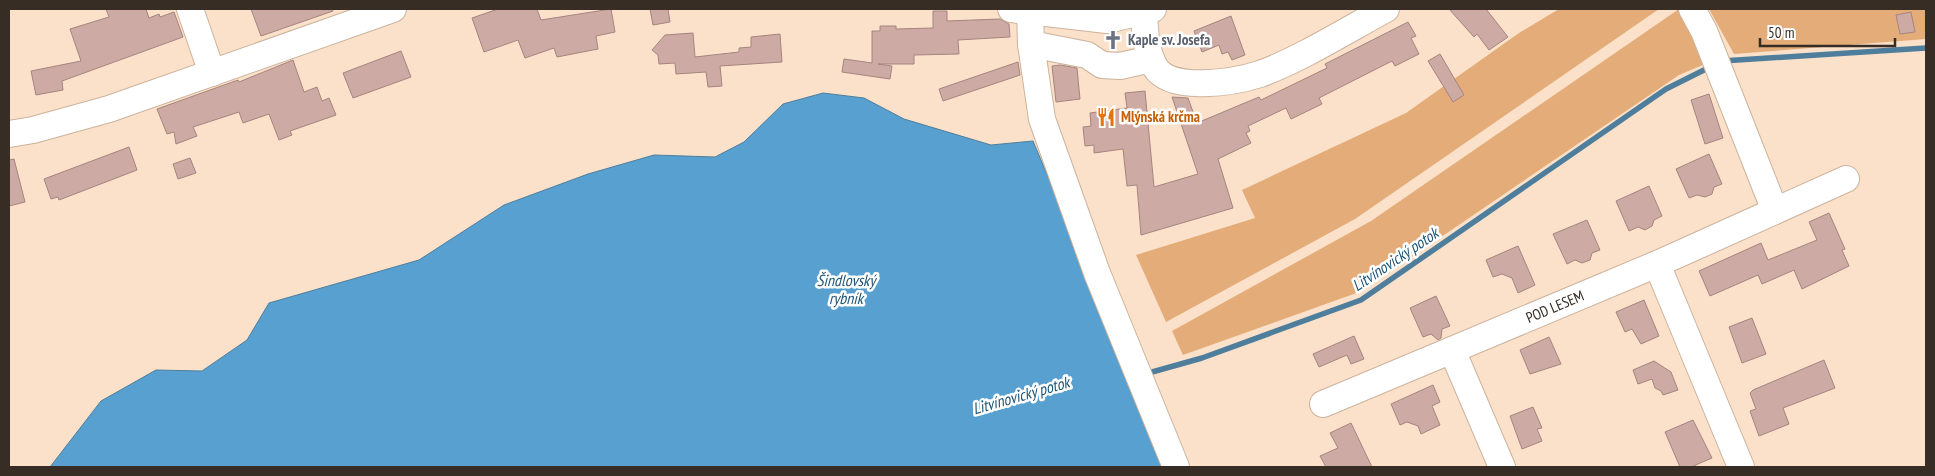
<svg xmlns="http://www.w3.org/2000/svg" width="1935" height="476" viewBox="0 0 1935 476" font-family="'PT Sans Narrow',sans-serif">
<rect width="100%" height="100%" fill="#fbe1ca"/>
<path fill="#e4ac78" d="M1559,9H1659L1355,219L1166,322L1136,255L1255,218L1242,190L1406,113L1519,33Z
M1679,9L1712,61L1679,75L1362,291L1183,355L1172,331L1371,221Z
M1709,9H1926V39L1734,54Z"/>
<path fill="#58a0d0" stroke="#4e7e9c" d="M823,93L864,98L904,119L991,145L1033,141L1170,467H50L101,401L156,370L202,371L247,340L269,303L419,260L504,205L588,174L654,155L715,157L744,142L783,104Z"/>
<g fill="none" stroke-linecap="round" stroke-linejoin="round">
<path stroke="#4e7e9c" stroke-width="5.5" d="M1722,61L1926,48
M1145,374L1202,358L1361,300L1666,89L1712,66"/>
</g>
<path fill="#ceaaa5" stroke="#a6847f" d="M106,9H146L149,18L159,14L160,17L174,12L183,37L62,81L63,90L36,95L31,71L81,61L70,29L109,17Z
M251,9H332L333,11L261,36Z
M498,9H537L541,20L611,9L615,32L596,36L598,49L557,57L554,48L525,58L518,40L484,52L472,18Z
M650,9H668L670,22L653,25Z
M1449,9H1486L1508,37L1489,50L1477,34L1474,37Z
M933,11H947V21L1000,19L1009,24L1010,37L958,40L959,54L914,55V64H878L892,66L890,79L842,72L844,59L872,63V31H880V26H896V29L933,28Z
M1911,12L1915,32L1900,34L1896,15Z
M1231,16L1245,55L1232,60L1228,52L1222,54L1219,45L1202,52L1194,31Z
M1408,22L1416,36L1411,38L1419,54L1395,66L1392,61L1319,98L1322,104L1291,119L1286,108L1248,126L1250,131L1246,133L1251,143L1218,159L1233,208L1141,235L1137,185L1127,186L1123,149L1094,153V145L1085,146L1083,127L1091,126L1090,113L1127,108L1125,93L1145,91L1154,187L1198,174L1172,97L1188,98L1197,123L1259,97L1261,100L1327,68L1325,64Z
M693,33L695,57L739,52V48L751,47V37L780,34L782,62L720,66L722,86L708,87L706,72L676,74L675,63L659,64L658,55L652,50L665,35Z
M401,51L411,77L353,98L343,73Z
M1440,54L1464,95L1453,102L1428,61Z
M293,60L304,92L317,87L322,101L329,98L336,115L290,131L292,135L279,140L269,114L243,123L239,112L193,127L197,136L176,144L174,132L167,134L157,109L238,80L239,82Z
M1018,62L1020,75L943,101L939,89Z
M1060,65L1077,68L1080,99L1056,102L1052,66Z
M1709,94L1723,138L1705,144L1691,100Z
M129,147L137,170L59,200L58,197L51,199L44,179Z
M1709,154L1722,184L1714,187L1712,194L1705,197L1697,195L1689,198L1676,169Z
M190,158L196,173L178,179L173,164Z
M14,159L25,202L9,206V160Z
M1649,186L1662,216L1654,220L1652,226L1645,230L1638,227L1629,231L1616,201Z
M1829,213L1845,249L1842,250L1849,266L1802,289L1794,270L1762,284L1758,275L1710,296L1699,271L1761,243L1768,260L1817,240L1809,222Z
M1587,220L1600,250L1592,253L1590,260L1582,263L1575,260L1567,264L1553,234Z
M1518,246L1535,285L1518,293L1512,278L1502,274L1493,277L1486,260Z
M1436,296L1450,326L1442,329L1441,338L1438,340L1431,334L1423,337L1410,308Z
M1644,300L1659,336L1641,344L1632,329L1625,332L1616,312Z
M1752,318L1766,354L1742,363L1729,327Z
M1354,336L1364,359L1351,364L1347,355L1319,367L1313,354Z
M1549,337L1561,364L1530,374L1520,350Z
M1824,360L1835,388L1783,408L1789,424L1759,436L1750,411L1756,409L1750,393L1753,390Z
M1654,361L1671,372L1678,390L1663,395L1661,391L1655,388L1652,379L1638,384L1633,370Z
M1433,385L1440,402L1432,406L1440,425L1421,434L1418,426L1407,422L1400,425L1391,404Z
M1533,407L1542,428L1537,429L1542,441L1522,449L1510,416Z
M1693,420L1712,458L1691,467H1680L1665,432Z
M1351,423L1372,467H1326L1320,456L1338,448L1330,433Z"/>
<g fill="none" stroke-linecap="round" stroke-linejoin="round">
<g stroke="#ccb39d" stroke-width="28">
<g id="minor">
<path d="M190,9L212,73"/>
<path d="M1011,9L1107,20L1153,9"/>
<path d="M1692,9L1704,31L1775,211"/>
<path d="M1144,11C1145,30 1145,50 1155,67C1171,93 1235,82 1260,74C1301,59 1347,30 1386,9"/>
<path d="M1030,12L1031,44L1042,119L1097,273L1176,467"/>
<path d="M1031,44L1087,55L1102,65L1120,66L1151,59"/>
<path d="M9,134L33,130L109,109L393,9"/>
<path d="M1657,264L1741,467"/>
<path d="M1323,404L1452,350"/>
<path id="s1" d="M1502,467L1452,350L1657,264L1846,179"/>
</g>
</g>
<use href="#minor" stroke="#fff" stroke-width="26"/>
</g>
<defs>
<g id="church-bare" transform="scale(1.5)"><path d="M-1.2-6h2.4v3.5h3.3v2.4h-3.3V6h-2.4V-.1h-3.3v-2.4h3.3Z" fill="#6b7280" stroke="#fff" stroke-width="2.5" paint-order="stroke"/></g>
<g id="restaurant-bare" transform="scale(1.5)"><path d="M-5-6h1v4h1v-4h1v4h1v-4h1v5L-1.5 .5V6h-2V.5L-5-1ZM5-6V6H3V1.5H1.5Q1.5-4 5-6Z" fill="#e8710a" stroke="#fff" stroke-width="2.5" paint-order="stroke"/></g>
</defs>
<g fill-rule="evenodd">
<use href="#church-bare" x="1113" y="40"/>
<use href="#restaurant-bare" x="1106" y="117"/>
</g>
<g text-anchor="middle" stroke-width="5" stroke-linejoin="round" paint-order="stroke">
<g font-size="15" font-weight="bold" fill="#5b616d" stroke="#fff" text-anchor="start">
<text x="1128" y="45">Kaple sv. Josefa</text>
</g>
<g font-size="15" font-weight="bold" fill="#c56008" stroke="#fff" text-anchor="start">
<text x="1121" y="122">Mlýnská krčma</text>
</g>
<g font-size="15" fill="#372d24" stroke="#fff">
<text dy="5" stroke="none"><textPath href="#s1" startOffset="239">POD LESEM</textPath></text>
</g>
<g font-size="16" font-style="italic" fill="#215678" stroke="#fff">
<text transform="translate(1395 259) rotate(-34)" y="6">Litvínovický potok</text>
<text x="846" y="286">Šindlovský<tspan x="846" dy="18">rybník</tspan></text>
<text transform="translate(1021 395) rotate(-16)" y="6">Litvínovický potok</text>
</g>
</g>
<rect width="1935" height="476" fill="none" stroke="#372d24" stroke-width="20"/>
<path d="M1760 38v8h135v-8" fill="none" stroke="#372d24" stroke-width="2.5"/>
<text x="1768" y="38" font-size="15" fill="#372d24" stroke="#ffffff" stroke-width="4" paint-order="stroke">50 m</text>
</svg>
